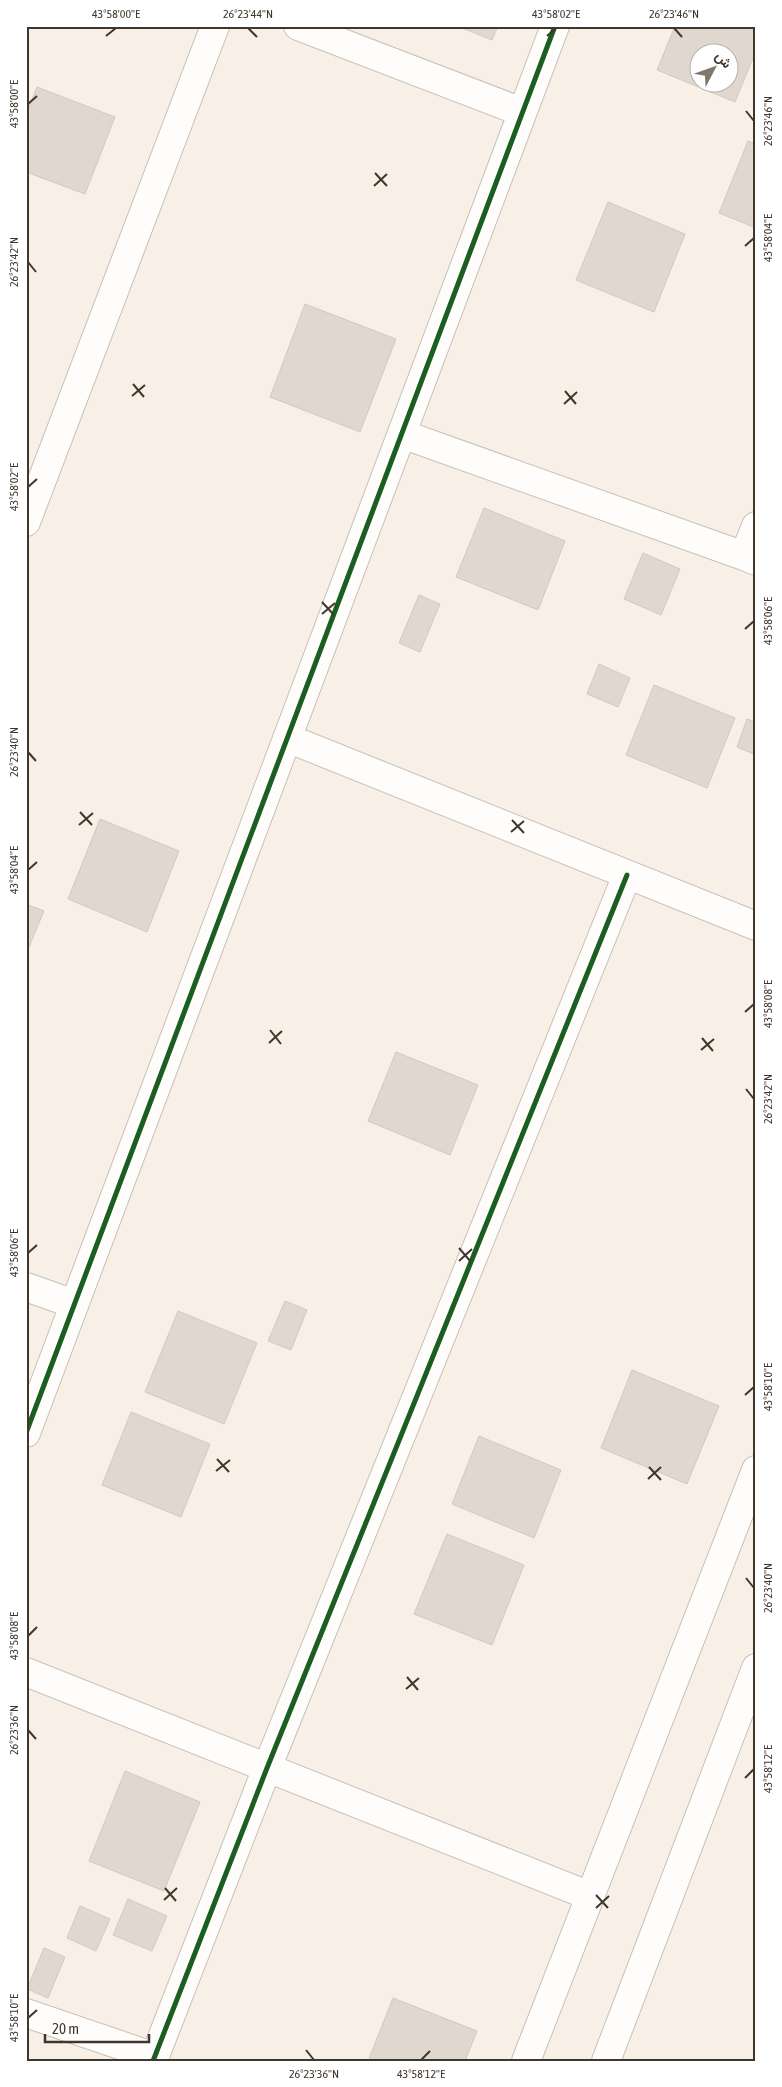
<svg xmlns="http://www.w3.org/2000/svg" width="782" height="2087" viewBox="0 0 782 2087" font-family="'Asap Condensed',Vazirmatn,sans-serif">
<rect width="100%" height="100%" fill="#f8f0e7"/>
<path fill="#e0d8cf" stroke="#d1cac0" fill-rule="evenodd" d="M457,26H498L492,40Z
M675,26H756V51L735,102L657,70ZM700,52H730V82H700Z
M37,87L115,117L85,194L26,172V114Z
M748,141L756,144V228L719,213Z
M608,202L685,234L654,312L576,280Z
M305,304L396,339L360,432L270,397Z
M484,508L565,541L538,610L456,577Z
M643,553L680,569L661,615L624,599Z
M419,595L440,604L420,652L399,643Z
M599,664L630,678L618,707L587,694Z
M654,685L735,718L707,788L626,755Z
M747,719L756,722V755L737,747Z
M100,819L179,851L147,932L68,899Z
M26,904L44,911L26,954Z
M396,1052L478,1085L450,1155L368,1121Z
M285,1301L307,1310L291,1350L268,1341Z
M178,1311L257,1343L224,1424L145,1392Z
M632,1370L719,1406L687,1484L601,1448Z
M131,1412L210,1444L181,1517L102,1485Z
M479,1436L561,1470L534,1538L452,1504Z
M447,1534L524,1565L492,1645L414,1614Z
M125,1771L200,1802L164,1891L89,1861Z
M128,1899L167,1916L152,1951L113,1935Z
M80,1906L110,1919L96,1951L67,1938Z
M44,1948L65,1957L48,1998L27,1989Z
M393,1998L477,2031L465,2061H368Z"/>
<g fill="none" stroke-linecap="round" stroke-linejoin="round">
<g stroke="#c8c0b7" stroke-width="30">
<path id="minor" d="M298,26L522,112
M402,434L744,556
M26,522L215,26
M756,526L744,556L756,561
M287,738L756,926
M26,1287L74,1304
M26,1433L555,26
M26,1672L590,1896
M26,2013L155,2057
M153,2061L267,1768L627,875"/>
</g>
<g stroke="#c8c0b7" stroke-width="30">
<path id="tertiary" d="M526,2061L756,1470
M606,2061L756,1668"/>
</g>
<use href="#minor" stroke="#fefdfb" stroke-width="28"/>
<use href="#tertiary" stroke="#fefdfb" stroke-width="28"/>
<g stroke="#fff" stroke-width="8">
<path id="cycleway" d="M26,1433L555,26
M153,2061L267,1768L627,875"/>
</g>
<use href="#cycleway" stroke="#1b5e20" stroke-width="5"/>
</g>
<path fill="none" stroke="#40362c" stroke-width="2" d="M248,28L257,37M674,28L682,37M106,36L116,28M547,36L556,28M28,104L37,96M746,111L754,121M375,173L387,186M374,186L387,174M745,246L754,238M28,262L36,272M133,384L144,397M565,391L576,404M132,396L145,385M564,404L577,392M28,487L37,479M322,602L334,615M322,614L335,603M745,629L754,621M28,752L36,761M80,812L92,825M512,820L524,833M79,825L93,813M511,832L524,821M28,870L37,862M745,1012L754,1004M270,1030L281,1044M702,1038L713,1051M269,1043L282,1031M701,1050L714,1039M746,1089L754,1099M459,1248L471,1262M28,1253L37,1245M459,1261L472,1249M745,1395L754,1387M217,1459L229,1472M649,1467L661,1480M216,1471L230,1460M648,1479L661,1467M746,1578L754,1588M28,1636L37,1627M407,1677L418,1690M406,1689L419,1678M28,1730L36,1739M745,1778L754,1769M165,1888L176,1901M596,1895L608,1908M164,1900L177,1888M596,1908L609,1896M28,2018L37,2010M306,2050L314,2060M421,2060L430,2051"/>
<rect width="782" height="2087" fill="none" stroke="#ffffff" stroke-width="55"/>
<g transform="translate(714 68) rotate(49)"><circle r="24" fill="#ffffff" stroke="#b3afab"/>
<path d="M0-4L9 19L0 12L-9 19Z" fill="#80776d"/>
<text y="-8" font-size="14" font-weight="bold" text-anchor="middle" fill="#40362c">ش</text>
</g>
<path d="M45 2034v8h104v-8" fill="none" stroke="#40362c" stroke-width="2.5"/>
<text x="52" y="2034" font-size="15" fill="#40362c" stroke="#ffffff" stroke-width="4" paint-order="stroke">20 m</text>
<rect x="28" y="28" width="726" height="2032" fill="none" stroke="#40362c" stroke-width="2"/>
<g font-size="12" text-anchor="middle" fill="#40362c">
<text x="116" y="18">43°58'00"E</text>
<text x="248" y="18">26°23'44"N</text>
<text x="556" y="18">43°58'02"E</text>
<text x="674" y="18">26°23'46"N</text>
<text transform="translate(14 104) rotate(-90)" y="4">43°58'00"E</text>
<text transform="translate(768 121) rotate(-90)" y="4">26°23'46"N</text>
<text transform="translate(768 238) rotate(-90)" y="4">43°58'04"E</text>
<text transform="translate(14 262) rotate(-90)" y="4">26°23'42"N</text>
<text transform="translate(14 487) rotate(-90)" y="4">43°58'02"E</text>
<text transform="translate(768 621) rotate(-90)" y="4">43°58'06"E</text>
<text transform="translate(14 752) rotate(-90)" y="4">26°23'40"N</text>
<text transform="translate(14 870) rotate(-90)" y="4">43°58'04"E</text>
<text transform="translate(768 1004) rotate(-90)" y="4">43°58'08"E</text>
<text transform="translate(768 1099) rotate(-90)" y="4">26°23'42"N</text>
<text transform="translate(14 1253) rotate(-90)" y="4">43°58'06"E</text>
<text transform="translate(768 1387) rotate(-90)" y="4">43°58'10"E</text>
<text transform="translate(768 1588) rotate(-90)" y="4">26°23'40"N</text>
<text transform="translate(14 1636) rotate(-90)" y="4">43°58'08"E</text>
<text transform="translate(14 1730) rotate(-90)" y="4">26°23'36"N</text>
<text transform="translate(768 1769) rotate(-90)" y="4">43°58'12"E</text>
<text transform="translate(14 2018) rotate(-90)" y="4">43°58'10"E</text>
<text x="314" y="2078">26°23'36"N</text>
<text x="421" y="2078">43°58'12"E</text>
</g>
</svg>
